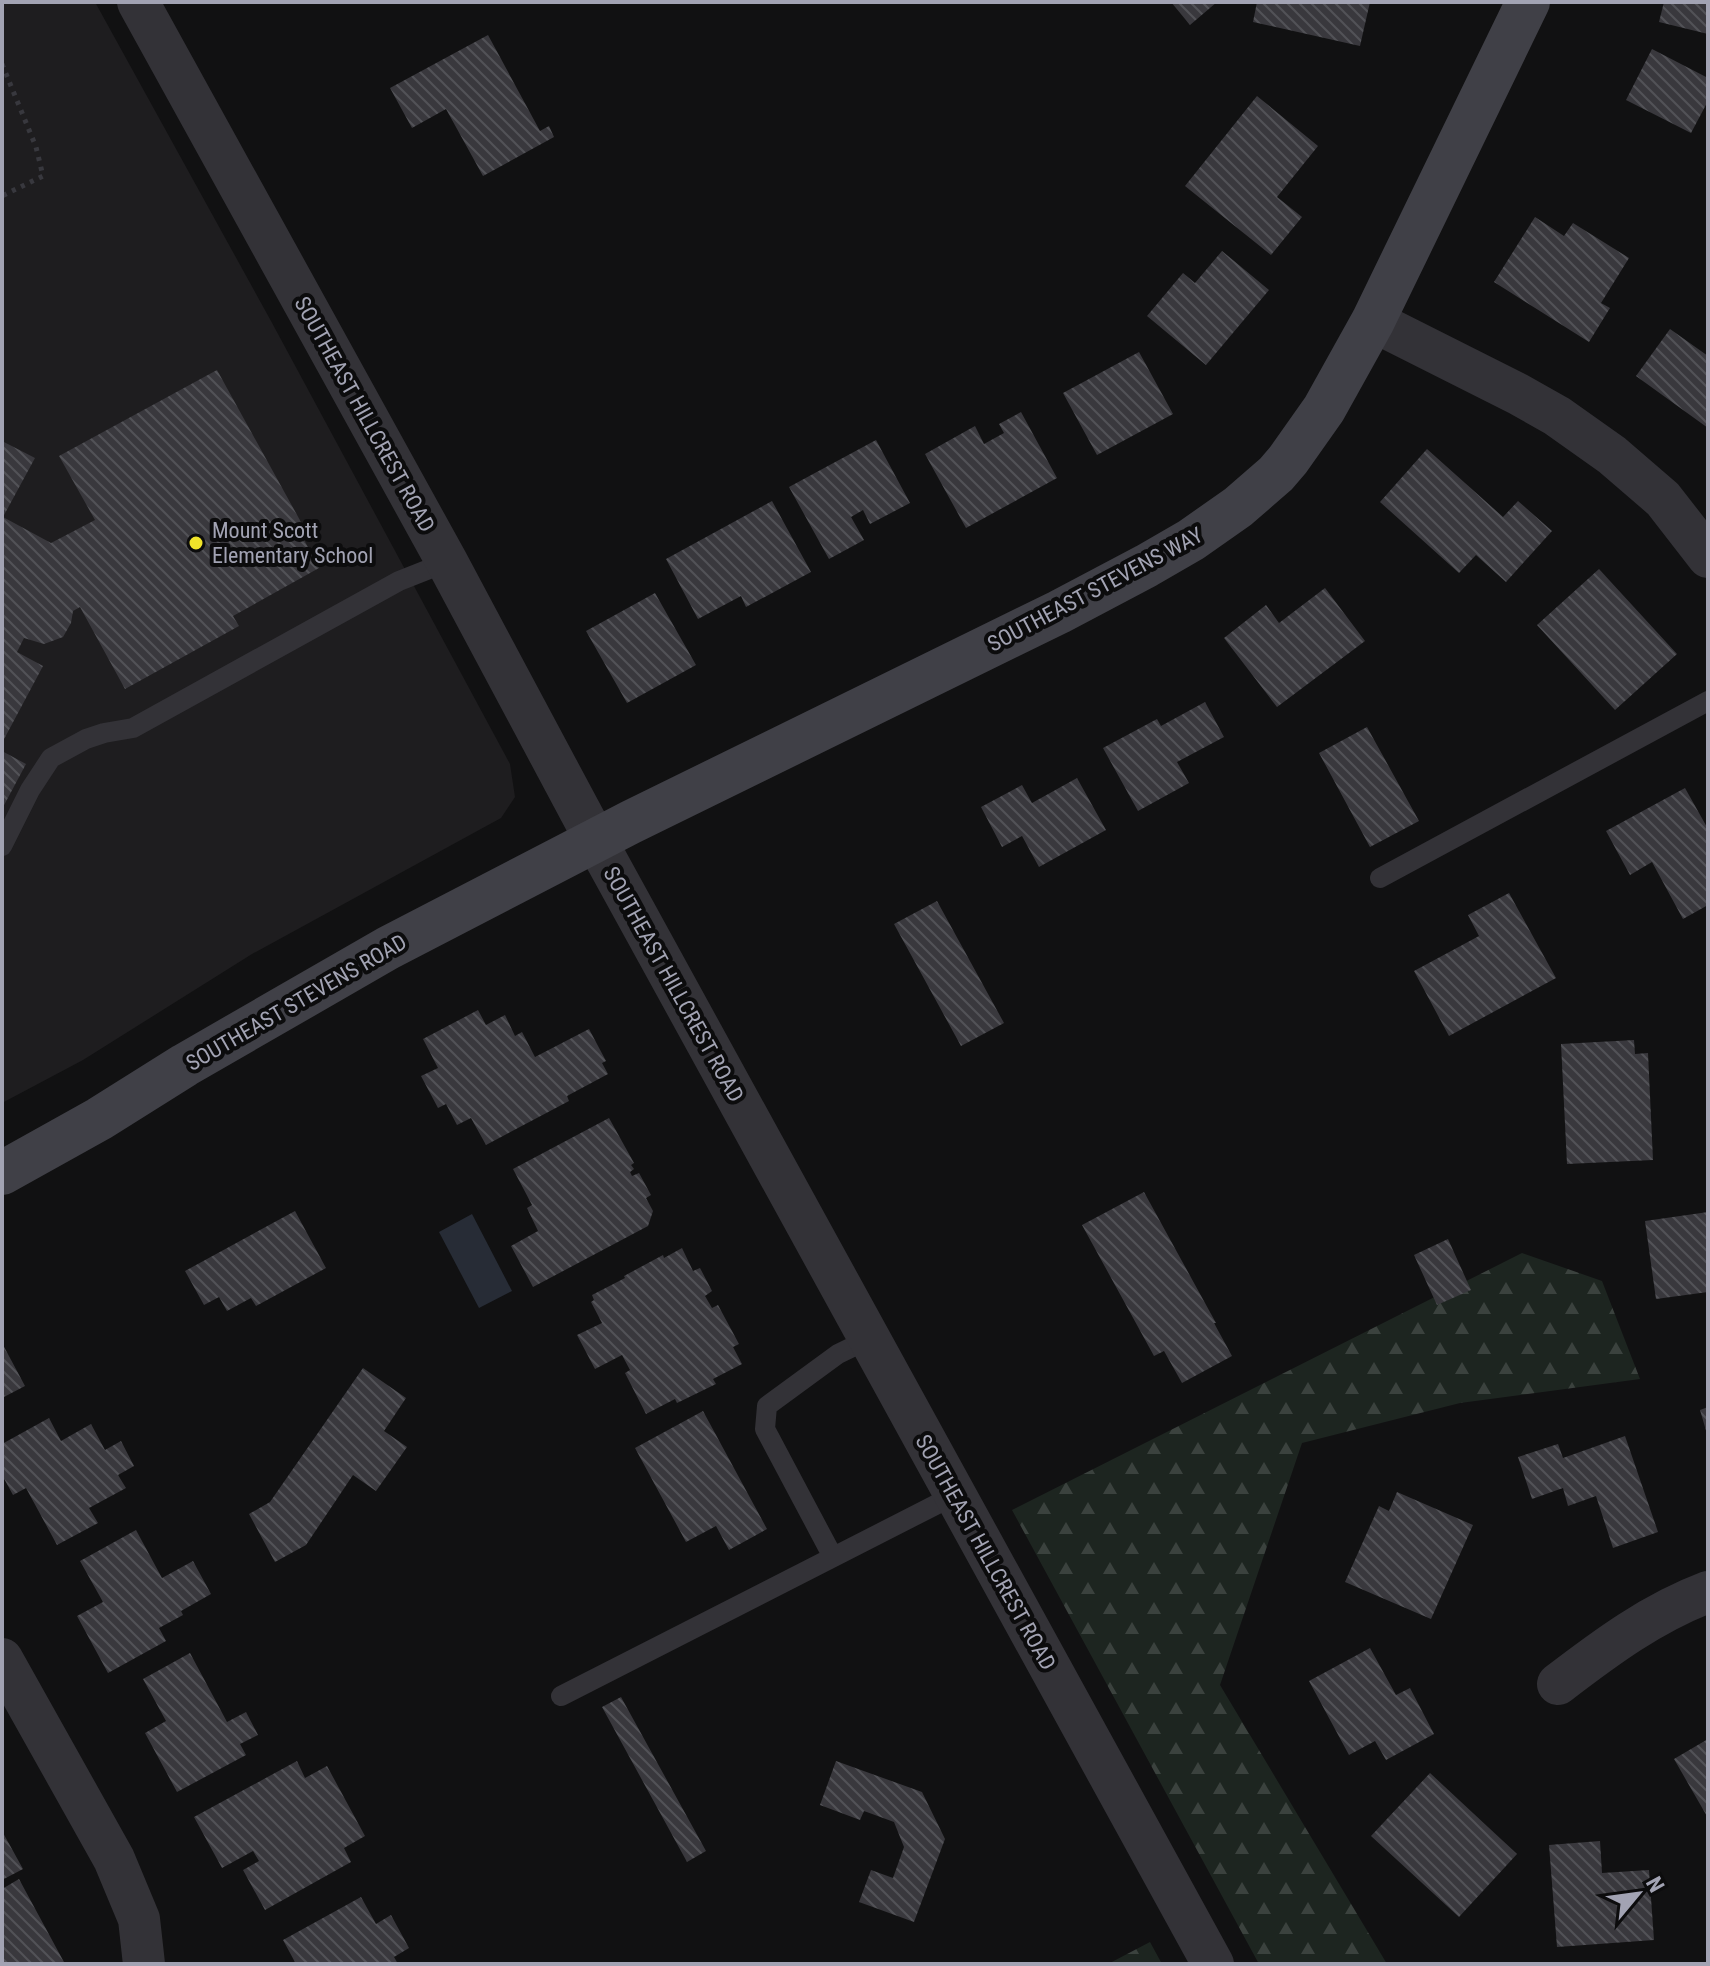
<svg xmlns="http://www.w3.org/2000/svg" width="1710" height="1966" viewBox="0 0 1710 1966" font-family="'Roboto Condensed',sans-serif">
<defs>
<pattern id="forest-firs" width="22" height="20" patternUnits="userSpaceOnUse" patternTransform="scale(2)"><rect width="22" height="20" fill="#1d2520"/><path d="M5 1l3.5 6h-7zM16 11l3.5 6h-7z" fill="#3b423e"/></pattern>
<pattern id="building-back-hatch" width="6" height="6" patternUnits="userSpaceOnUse" patternTransform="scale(2)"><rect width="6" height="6" fill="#39383d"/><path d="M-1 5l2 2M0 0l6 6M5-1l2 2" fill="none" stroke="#525257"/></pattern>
</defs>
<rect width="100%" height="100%" fill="#111112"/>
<path fill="#1e1d1f" d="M2,2H95L271,321L510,764L515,797L501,818L252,954L83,1060L2,1103Z"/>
<path fill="url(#forest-firs)" d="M1522,1253L1602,1281L1640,1379L1460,1403L1302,1443L1220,1685L1387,1964H1259L1012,1510Z
M1150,1942L1162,1964H1108Z"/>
<path fill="#272c36" d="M472,1214L512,1291L479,1308L439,1232Z"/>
<path fill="url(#building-back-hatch)" d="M1171,2H1217L1190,25Z
M1257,2H1370L1360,46L1253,22Z
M1664,2H1708V34L1659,22Z
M488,35L540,131L549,126L554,137L483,176L446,109L412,128L390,88Z
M1652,49L1708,78V101L1691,133L1626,100Z
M1257,96L1318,146L1277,197L1302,217L1271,255L1185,186Z
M1535,217L1564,236L1573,223L1629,258L1601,303L1610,308L1589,342L1494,282Z
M1222,251L1269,290L1206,365L1147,316L1183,273L1195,283Z
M1670,329L1708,356V428L1636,376Z
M1139,352L1173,414L1097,455L1063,393Z
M217,370L307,533L302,536L319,568L233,616L239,626L125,689L80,607L73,611L71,623L63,637L44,644L24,638L17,652L43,666L2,743V441L35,458L3,517L51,543L95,520L59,456Z
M1021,412L1057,478L966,528L925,454L975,426L984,444L1004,433L999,424Z
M876,440L910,503L870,524L863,510L851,517L864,540L829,559L789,487Z
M1427,449L1503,517L1518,501L1552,531L1506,582L1476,555L1459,573L1380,502Z
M772,501L811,572L746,607L741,596L698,619L666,559Z
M1599,569L1677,654L1615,710L1537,625Z
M1325,588L1365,641L1277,707L1224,638L1266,605L1279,623Z
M655,593L696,665L627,703L586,631Z
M1205,702L1224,737L1177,762L1189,783L1138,811L1103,748L1157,719L1161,726Z
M1367,727L1419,821L1370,847L1319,753Z
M2,751L26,764L2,809Z
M1077,778L1106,830L1039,867L1022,836L1002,847L981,807L1022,785L1032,803Z
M1685,788L1708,829V905L1683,919L1652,862L1630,875L1606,831Z
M1509,893L1556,978L1449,1036L1414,971L1479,936L1468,915Z
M937,901L1004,1023L961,1046L894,924Z
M478,1010L486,1025L505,1015L515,1036L522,1032L535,1057L589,1029L606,1061L602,1063L608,1074L567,1096L569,1101L486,1145L471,1118L457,1125L446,1104L438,1108L421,1076L438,1068L423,1039Z
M1634,1040L1635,1054L1648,1053L1653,1160L1567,1164L1561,1044Z
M609,1118L634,1163L631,1165L634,1169L630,1172L632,1176L639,1173L651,1195L646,1198L653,1211L648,1226L533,1287L511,1246L538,1231L527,1208L532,1205L513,1169Z
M1144,1192L1216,1323H1214L1232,1356L1182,1383L1164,1351L1154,1356L1082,1225Z
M295,1211L326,1268L256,1306L251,1298L227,1311L219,1297L204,1305L185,1271Z
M1708,1212V1292L1656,1299L1645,1221Z
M1448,1239L1471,1290L1437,1305L1414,1255Z
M682,1248L693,1271L700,1268L712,1291L705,1296L712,1308L718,1305L739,1344L733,1347L742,1364L713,1379L716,1384L677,1403L675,1399L646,1414L625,1373L630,1370L622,1355L595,1369L577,1335L602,1323L591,1302L594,1300L592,1295L625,1278L624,1276L663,1255L664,1258Z
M2,1343L25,1386L2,1398Z
M363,1368L406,1398L384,1431L407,1447L376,1491L353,1475L306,1545L275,1562L249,1514L270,1502Z
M1708,1407V1434H1707L1700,1410Z
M703,1411L767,1529L729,1550L716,1526L686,1542L635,1448Z
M49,1418L61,1441L91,1424L105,1450L121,1441L134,1466L118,1475L126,1488L89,1508L98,1523L57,1545L26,1488L13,1495L2,1475V1444Z
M1625,1436L1658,1532L1613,1548L1596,1496L1568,1506L1563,1488L1532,1499L1518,1457L1558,1444L1563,1458Z
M1397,1492L1473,1525L1431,1619L1345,1582L1379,1506L1389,1511Z
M136,1530L162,1578L193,1561L211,1594L181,1611L183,1615L159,1628L166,1641L108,1673L77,1616L103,1602L80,1561Z
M1370,1648L1396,1695L1410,1688L1434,1734L1386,1760L1375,1741L1349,1755L1309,1681Z
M190,1653L227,1722L246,1712L258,1735L240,1744L246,1755L177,1792L145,1733L166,1721L143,1679Z
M621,1697L706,1851L687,1862L602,1707Z
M1708,1739V1818L1674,1759Z
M297,1761L305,1778L327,1766L365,1836L344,1848L351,1862L265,1910L243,1870L259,1861L253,1851L222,1868L194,1817Z
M836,1761L922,1792L945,1839L914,1922L859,1902L871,1870L893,1878L904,1847L894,1822L864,1811L860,1820L820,1805Z
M1430,1773L1517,1854L1459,1917L1371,1836Z
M2,1831L23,1869L2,1880Z
M1600,1841L1602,1873L1649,1870L1654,1940L1557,1947L1549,1845Z
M19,1879L65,1964H2V1889Z
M361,1897L376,1924L391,1915L409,1948L394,1957L398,1964H296L283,1940Z"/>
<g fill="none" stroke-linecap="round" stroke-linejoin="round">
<path stroke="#38383e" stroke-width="5" stroke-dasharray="4 6" stroke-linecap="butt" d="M2,64L36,147L43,176L2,196"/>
<path stroke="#333237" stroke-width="20" d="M2,846L30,790L51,758L86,739L104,733L133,728L399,581L447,562
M1380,878L1708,701
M833,1557L765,1429L767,1406L838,1354L869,1339
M561,1696L955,1495"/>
<path stroke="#333237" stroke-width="42" d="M138,2L447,562L596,841L1213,1964
M1373,321L1518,394L1557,416L1612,455L1663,499L1708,557
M2,1659L114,1859L139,1919L144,1964
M1558,1684C1605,1648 1652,1613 1708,1592"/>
<path stroke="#404047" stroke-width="44" d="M2,1173L99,1119L185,1065L388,948L631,822L1059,612L1146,566L1191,540L1238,507L1276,474L1288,460L1324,409L1373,321L1528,2"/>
</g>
<circle fill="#f1e42a" stroke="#0c0c0d" stroke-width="3" cx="196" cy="543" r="8"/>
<g text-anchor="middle" stroke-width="8" stroke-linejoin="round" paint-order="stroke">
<g font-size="22" fill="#a2a3b3" stroke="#0c0c0d">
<text transform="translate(365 414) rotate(61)" y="8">SOUTHEAST HILLCREST ROAD</text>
<text transform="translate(1095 589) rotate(-28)" y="8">SOUTHEAST STEVENS WAY</text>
<text transform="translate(674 984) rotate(61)" y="8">SOUTHEAST HILLCREST ROAD</text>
<text transform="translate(296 1002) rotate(-30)" y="8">SOUTHEAST STEVENS ROAD</text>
<text transform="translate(986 1552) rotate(61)" y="8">SOUTHEAST HILLCREST ROAD</text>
</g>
<g font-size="22" fill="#a2a3b3" stroke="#0c0c0d" text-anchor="start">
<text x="212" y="538">Mount Scott<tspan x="212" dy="25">Elementary School</tspan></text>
</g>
</g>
<rect width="1710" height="1966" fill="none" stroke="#a2a3b3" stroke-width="8"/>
<g transform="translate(1638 1894) rotate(61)" stroke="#0c0c0d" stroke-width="6" paint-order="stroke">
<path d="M0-6L14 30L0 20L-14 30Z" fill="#a2a3b3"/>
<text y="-12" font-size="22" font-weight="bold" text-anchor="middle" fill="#a2a3b3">N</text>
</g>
</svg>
